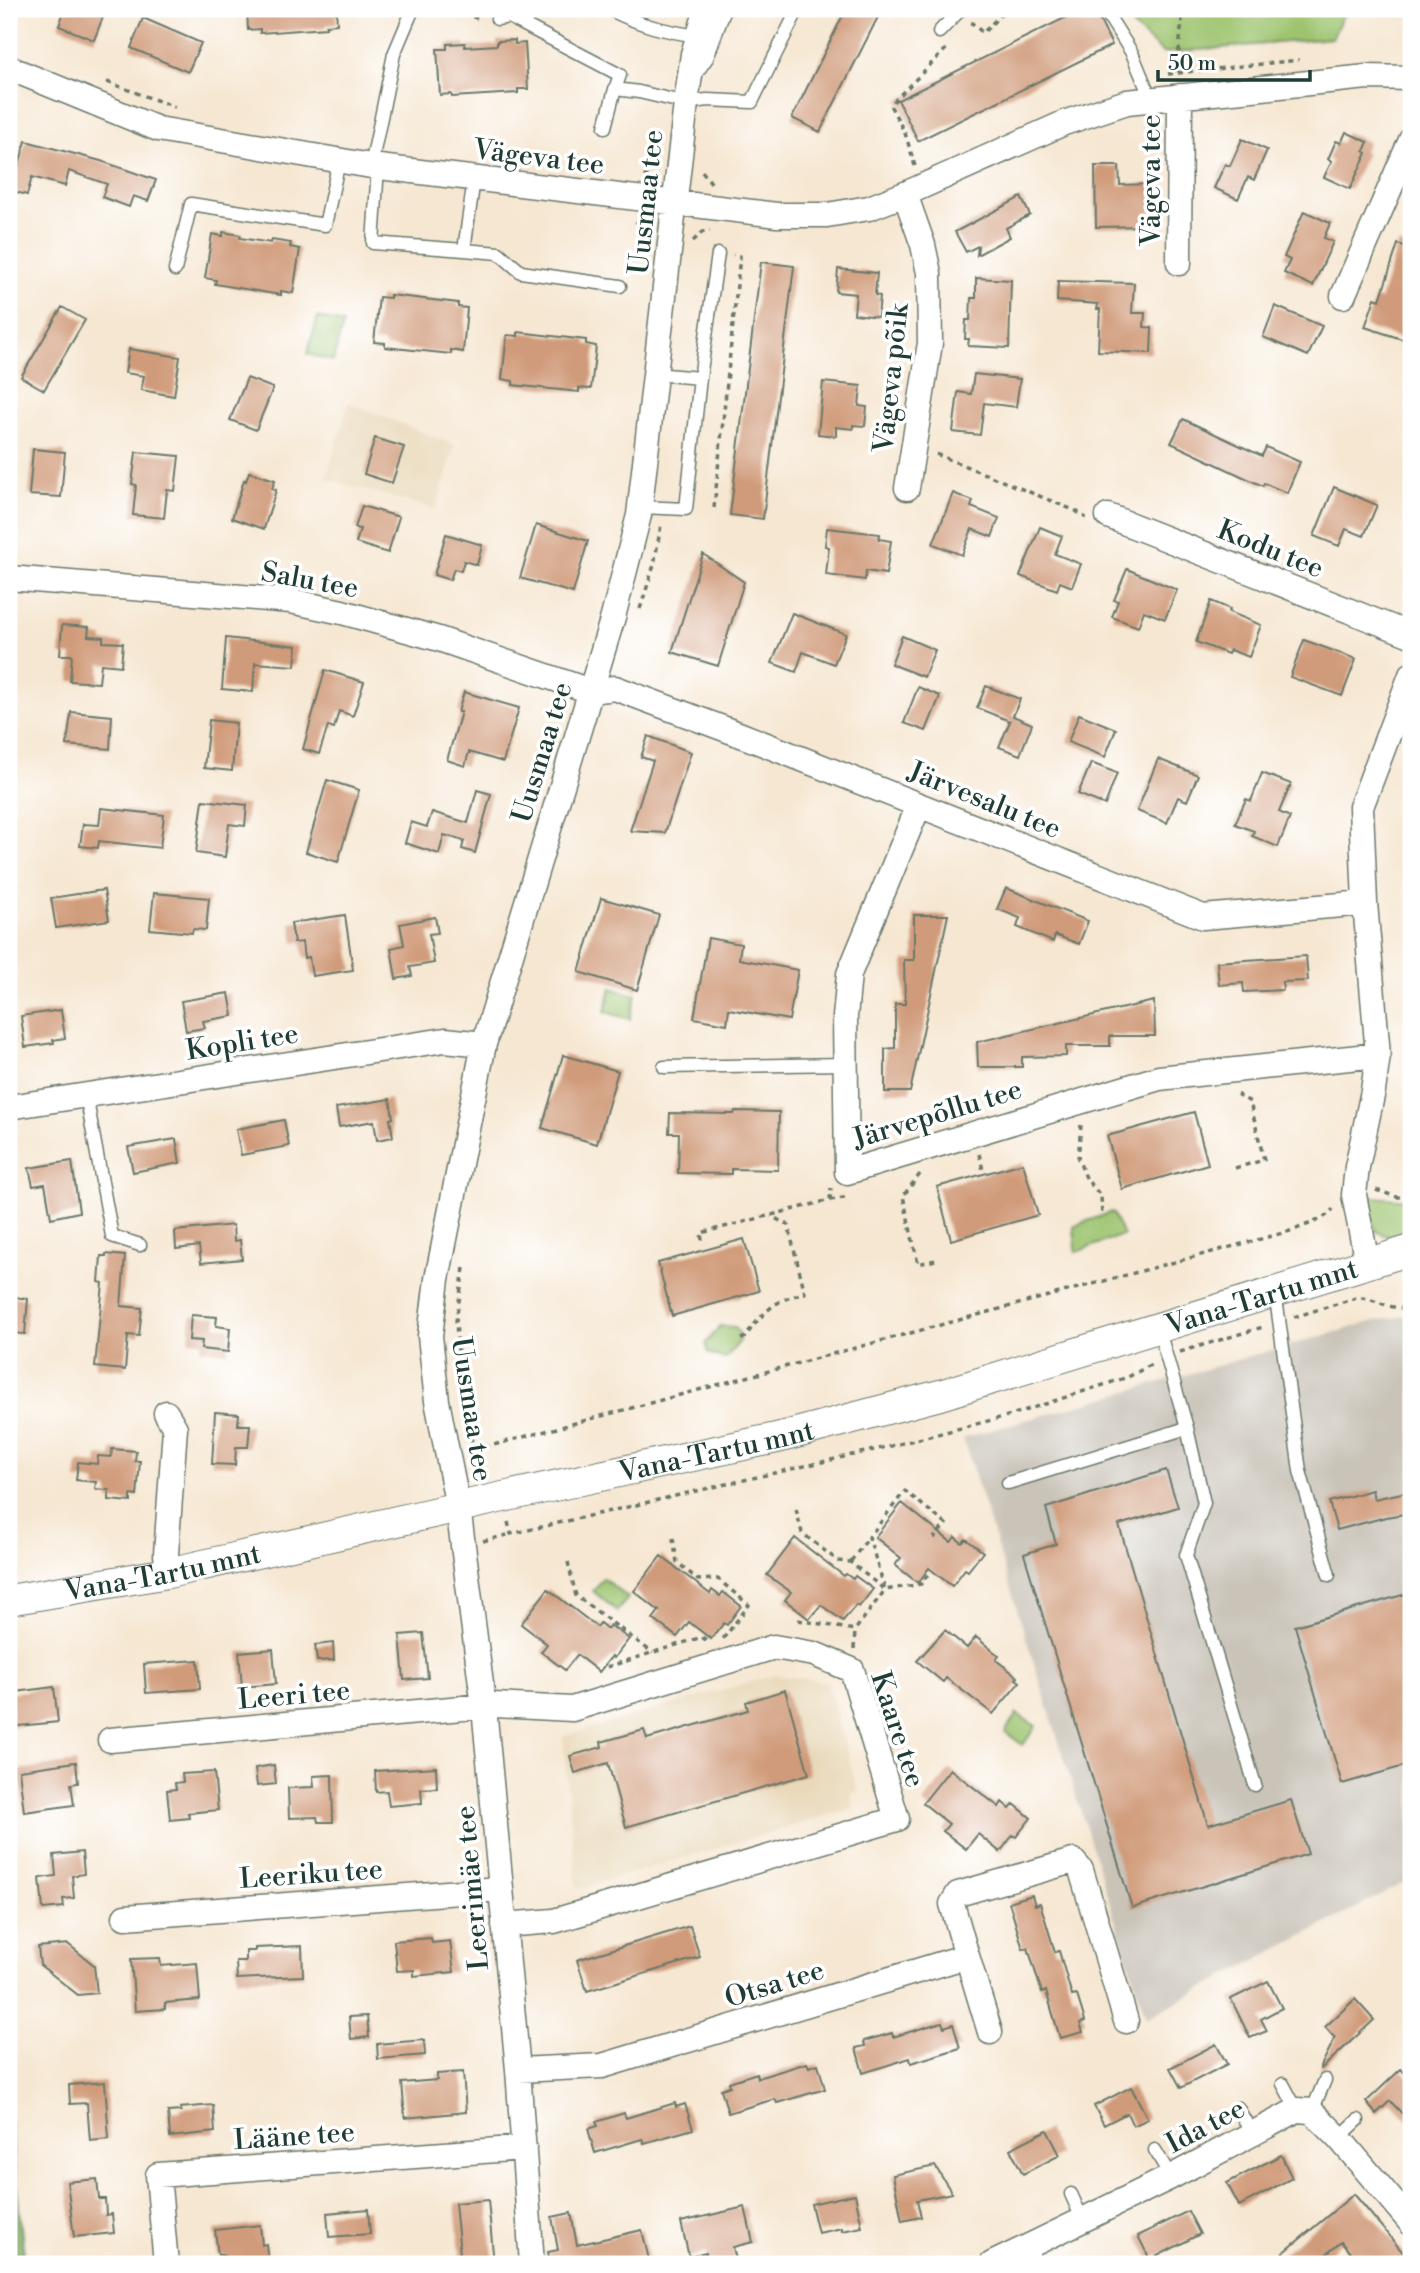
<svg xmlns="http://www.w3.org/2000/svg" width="1420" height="2273" viewBox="0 0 1420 2273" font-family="'Libre Bodoni',serif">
<rect width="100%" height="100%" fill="#fff"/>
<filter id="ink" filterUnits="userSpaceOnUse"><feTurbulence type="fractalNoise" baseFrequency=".0143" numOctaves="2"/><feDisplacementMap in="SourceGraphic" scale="14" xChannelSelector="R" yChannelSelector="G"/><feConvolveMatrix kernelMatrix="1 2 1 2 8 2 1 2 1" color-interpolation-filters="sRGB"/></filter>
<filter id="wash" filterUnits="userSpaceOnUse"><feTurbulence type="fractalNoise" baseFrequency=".00686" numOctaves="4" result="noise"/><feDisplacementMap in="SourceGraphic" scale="28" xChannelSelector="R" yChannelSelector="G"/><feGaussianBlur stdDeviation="1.57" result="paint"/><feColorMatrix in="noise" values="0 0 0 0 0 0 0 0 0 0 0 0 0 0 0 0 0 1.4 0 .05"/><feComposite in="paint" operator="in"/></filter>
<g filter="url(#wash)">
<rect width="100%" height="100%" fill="#f6e7d2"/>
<path fill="#e9d9ba" d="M349,403L455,445L436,509L326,479Z
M775,1675L827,1682L858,1791L851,1793L854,1808L577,1889L563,1736Z"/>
<path fill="#c9c3b8" d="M1411,1315V1879L1146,2018L963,1438L1375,1321Z"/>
<path fill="#9ec46f" stroke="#5e8052" stroke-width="2" d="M1114,9H1346L1332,38L1163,53Z
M318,317L343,324L333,361L307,354Z
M611,988L636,995L630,1019L605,1012Z
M1373,1197L1411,1200V1230L1387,1236L1377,1232L1368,1212L1365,1200Z
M1112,1212L1123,1235L1076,1252L1074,1226Z
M720,1326L735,1327L740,1335V1341L725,1359L708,1353L706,1343Z
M603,1578L628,1598L617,1611L593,1591Z
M1017,1714L1036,1726L1023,1745L1005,1732Z"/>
<path fill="#7eaa62" stroke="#4e744b" stroke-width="2" d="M9,2114L25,2264H9Z"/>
<g id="blocks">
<path fill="#d09b7a" d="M65,9H106L94,40L59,26Z
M247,9H336L337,24L326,25V28L260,33V29L248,30Z
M846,9H882L820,132L792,118Z
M1083,9H1094L1112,45L918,141L898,100Z
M143,18L201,43L188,72L131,48Z
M515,40V44L525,43L528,89H518V93L452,97L451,94L440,95L437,49H447V44L465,43V47L497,45V41Z
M1346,132L1368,142L1364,151L1367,153L1350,189L1324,177L1332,161L1328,159L1336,141L1341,143Z
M1242,139L1267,150L1254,180L1248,177L1238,199L1214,188L1225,164L1230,166Z
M26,141L101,161L156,180L148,201L133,196L129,207L102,197L107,184L69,171L65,186L32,177L27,195L9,190V162L19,164Z
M1095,166H1119L1120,185L1151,184L1152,226L1096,227Z
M1021,197L1030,215L1006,228L1010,237L977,255L978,246L966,252L955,232Z
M1304,211L1330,223L1324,238L1333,242L1313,286L1284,273L1290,260L1284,257Z
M223,232L241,235L240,238L271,243L272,240L291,243L290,247L300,249L293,293L281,291V295L215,284L216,280L205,278L212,234L223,236Z
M1398,244L1411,248V342L1365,327L1375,298L1380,300Z
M761,262L794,266L763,519L730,515Z
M838,269L877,273L875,295L880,296L878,317L854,314L856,294L836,292Z
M976,278L1011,280L1009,348L968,346L969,339H965L966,320H970L971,298H976Z
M1058,281L1134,283L1132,313H1145L1144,327L1152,328L1151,353L1098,351L1100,309H1097L1098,304L1057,301Z
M390,295L458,303V307L467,308L463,352L451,350V354L385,347V343L374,342L379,297L390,298Z
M1275,306L1322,326L1308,356L1263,337Z
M62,307L85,320L44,390L21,377Z
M518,332L586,340V344L596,346L591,389L579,388V392L513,385V381L502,379L507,335L518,336Z
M129,349L180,357L174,396L141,390L144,376L125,373Z
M974,374L1020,379L1016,407L984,403L980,435L953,432L958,392L971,394Z
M247,378L273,388L256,430L230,420Z
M823,382L861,386L859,406L867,407L865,426L853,425V429L836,427V436L818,434Z
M1183,419L1262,456L1266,447L1300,462L1287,493L1264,483L1263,486L1252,481L1171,443Z
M375,438L404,447L392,483L364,474Z
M33,449L65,452L61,497L29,495Z
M136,452L179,456L175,491L167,490L164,518L133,515L136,485L132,484Z
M249,472L275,480L272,489L276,490L264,529L232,518L244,480L246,481Z
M1334,487L1377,505L1364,536L1346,529L1339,546L1314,536Z
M953,493L973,501L971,507L999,518L992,537L972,529L962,555L933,544Z
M362,506L399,517L388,553L356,543L360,529L355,528Z
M536,525L588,541L573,593L520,578Z
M1040,527L1062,536L1055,554L1081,564L1072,587L1060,582L1057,590L1020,576Z
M827,528L880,534L879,539L891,541L886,574L866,571L865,580L826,575L829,547L825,546Z
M446,534L482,545L477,565L464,561L461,571L454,569L450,580L434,575Z
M703,554L744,582L718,666L672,652Z
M1127,569L1177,590L1165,619L1144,611L1138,627L1112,617L1118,601L1114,600Z
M1211,601L1230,609L1229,612L1261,625L1249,657L1230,650L1228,654L1196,642Z
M792,613L846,634L834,664L803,652L796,672L772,663Z
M62,625L89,627L88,636L103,637V642L123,643L121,666L101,664L99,683L70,681L72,655H60Z
M902,636L935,650L924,677L891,664Z
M226,638L297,646L295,666L255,663L253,692L222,689Z
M1304,640L1356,659L1342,696L1290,677Z
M325,670L364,682L353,716L339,711L334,728L328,726L319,754L303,749Z
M986,686L1020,699L1013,716L1032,724L1020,755L999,747L1010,721L977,708Z
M918,687L940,696L926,731L904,723Z
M464,692L519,708L503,762L469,752L465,766L447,760L461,712H458Z
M71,712L112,716L110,749L67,745Z
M1079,714L1116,729L1105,757L1068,742Z
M209,720L236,723L232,771L204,768Z
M648,736L691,752L665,833L630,831L653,761L641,757Z
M1158,759L1198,775L1187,801L1178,797L1167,823L1137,811Z
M1091,763L1117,773L1105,805L1078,794Z
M1262,773L1291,784L1279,812L1290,817L1278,847L1252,836L1254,831L1235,824L1246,799L1251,801Z
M327,780L359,790L338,862L306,852Z
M477,790L491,794L475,853L462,849L464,841L444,835L439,854L405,843L411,822L427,827L432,812L468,823Z
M203,800L247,805L245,826L229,824L225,857L196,853Z
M101,808L164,815L160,848L99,841L98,848L80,846L83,824L99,825Z
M1006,888L1088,921L1079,944L1055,935L1053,942L1017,927L1020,918L997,909Z
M104,890L109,920L56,928L51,898Z
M154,893L209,898L206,930L193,929L192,933L150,929Z
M601,898L659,915L637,990L579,972Z
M345,915L353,970L312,976L309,957L304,958L302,942L294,943L291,923Z
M914,915H948L910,1092H885V1049L895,1048V1004H905L904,960H914Z
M435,917L438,933L429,934L434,963L410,967L412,976L396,979L391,948L404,945L400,924Z
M708,938L741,944L739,959L798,970L789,1020L729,1009L727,1024L694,1018Z
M1306,956L1308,981L1282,982L1283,990L1244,992L1243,983L1219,985L1217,962Z
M229,993L233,1016L203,1021L205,1028L186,1031L181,1001Z
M1154,1001L1155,1036H1110V1046H1066V1056L1022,1057V1067H978L977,1042Z
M61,1010L65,1038L53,1040L54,1043L25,1047L21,1016Z
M563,1055L618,1071L597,1144L542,1128Z
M390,1099L393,1118L390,1119L393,1137L377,1140L374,1121L339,1127L336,1108Z
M735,1111L779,1112L778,1170L731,1169V1174L678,1173L679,1133H669L670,1113L734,1114Z
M1194,1112L1208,1164L1122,1189L1107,1136Z
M284,1120L289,1146L241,1155L236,1129Z
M176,1139L180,1163L133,1172L128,1147Z
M72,1161L79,1212L51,1218L45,1184L33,1186L29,1168Z
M1023,1163L1038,1215L951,1240L937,1187Z
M233,1225L234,1241L240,1240L242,1259L201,1263L199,1246L176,1249L175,1231Z
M744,1239L759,1291L672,1316L658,1263Z
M106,1254L125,1256L121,1306L142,1308L139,1336L128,1335L125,1370L95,1367L103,1283L99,1282L101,1256H106Z
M9,1296L28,1299L25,1334L9,1333Z
M191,1315L217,1317L216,1326L230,1328L228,1352L201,1349L202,1341L189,1340Z
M215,1412L239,1414L238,1425H250L248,1447H236L235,1465L212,1464Z
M112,1449L136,1451L135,1461H140L137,1496L131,1495V1502L109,1500V1490L95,1489L96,1482L76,1480L78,1462L97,1464L98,1456L111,1457Z
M1166,1470L1178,1507L1119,1525L1208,1825L1291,1800L1308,1854L1132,1908L1024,1554L1056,1544L1046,1508Z
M1372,1490L1374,1499L1411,1491V1513L1386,1517L1337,1530L1329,1502Z
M902,1503L951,1542L955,1537L962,1543L966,1539L983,1552L968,1571L965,1569L952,1586L929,1568L918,1583L895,1565L901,1558L875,1537Z
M795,1538L844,1576L846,1574L853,1579L855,1576L873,1589L859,1607L856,1605L843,1621L821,1605L809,1619L785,1600L791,1592L767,1575Z
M661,1556L710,1594L712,1590L720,1596L723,1592L741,1606L727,1625L724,1623L711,1639L689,1622L677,1637L653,1619L659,1611L634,1591Z
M548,1589L597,1627L600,1623L607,1629L610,1625L629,1639L614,1658L612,1656L599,1672L577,1655L565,1670L541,1652L547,1644L521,1624Z
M1406,1594L1411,1611V1764L1342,1784L1295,1626Z
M945,1630L967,1648L976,1637L999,1656L996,1660L1018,1677L1016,1679L1020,1682L993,1714L946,1678L943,1682L917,1661Z
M423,1633L428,1678L404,1680L400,1635Z
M333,1643L334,1660L317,1661L315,1645Z
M273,1649L276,1684L242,1687L239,1652Z
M198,1660L200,1689L146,1693L144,1664Z
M54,1687L58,1722L9,1727V1693Z
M785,1690L809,1774L626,1827L608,1763L575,1773L570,1756L602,1747L601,1742L644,1730L647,1739L748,1710L746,1702Z
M76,1762L78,1783L71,1784L74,1805L24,1812L19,1770Z
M274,1765L276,1784L257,1786L255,1768Z
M436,1767L437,1788L421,1789L422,1803L389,1806L387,1791L376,1792L375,1771Z
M950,1769L999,1807L1002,1802L1010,1809L1014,1804L1031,1818L1016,1837L1013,1835L1000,1852L978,1834L966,1849L943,1831L949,1824L923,1803Z
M214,1772L218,1810L188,1813L189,1818L170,1820L167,1790L176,1789L175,1783L183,1782L182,1774Z
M332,1775L333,1822H318L317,1817L289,1818L288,1788L314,1787L313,1776Z
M82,1852L84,1874L72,1876L74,1898L63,1899L64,1907L43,1909L40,1878L56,1876L54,1855Z
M1032,1895L1035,1905L1040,1903L1055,1952L1059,1951L1072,1996L1077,1995L1085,2021L1080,2023L1083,2032L1060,2038L1046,1991L1042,1993L1028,1948L1023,1949L1009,1902Z
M690,1926L700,1957L587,1991L577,1960Z
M431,1938L432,1943L450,1941L454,1972L414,1976V1970L397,1971L394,1941Z
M68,1944L94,1965L97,1993L78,1995L40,1965L38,1947Z
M302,1946L303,1976L237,1979L236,1961H246V1951H255V1948Z
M160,1958L161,1966L197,1963L200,2000L165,2003V2009L135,2011L131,1959Z
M1268,1981L1282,2008L1261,2019L1267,2031L1250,2038L1231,1999Z
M1355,1999L1374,2020L1321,2069L1320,2068L1335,2038L1325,2027Z
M367,2016L369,2037L351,2039L349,2017Z
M942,2022L944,2027L953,2024L960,2048L911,2063L910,2058L863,2073L856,2048L865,2046L864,2041L892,2033L893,2037Z
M424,2040L425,2055L378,2059L377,2044Z
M1216,2044L1227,2064L1181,2088L1170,2068Z
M807,2063L809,2067L818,2064L825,2089L777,2103L775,2099L728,2113L721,2089L730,2086L729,2082L757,2073L758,2078Z
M1401,2069L1411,2080V2123L1390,2101L1376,2114L1366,2102Z
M463,2072L466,2112L405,2118L402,2083L437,2080V2074Z
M105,2082L109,2139L90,2141L87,2103L70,2104L69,2085Z
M1131,2087L1148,2119L1133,2126L1127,2113L1104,2125L1094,2106Z
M675,2103L676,2107L685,2104L693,2129L644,2143L642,2139L595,2153L588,2129L598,2126L596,2122L624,2113L626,2118Z
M213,2105L215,2132L170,2137L168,2112L181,2111L180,2108Z
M1047,2130L1060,2155L1023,2174L1010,2149Z
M1281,2155L1292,2178L1239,2206L1227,2183Z
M935,2166L952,2193L917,2200L921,2217L902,2221L893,2175Z
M97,2179L99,2199H105L106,2215L112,2214L114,2233L74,2237L67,2182Z
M855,2194L862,2227L842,2231V2228L818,2233L811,2204Z
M1354,2194L1411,2262V2264H1375L1366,2253L1357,2261L1341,2242L1315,2264H1270Z
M488,2200L494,2264H461L455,2203Z
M745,2207L753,2242L733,2247L737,2264H708L706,2253L689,2257L681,2222Z
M368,2209L370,2234L329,2237L327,2213Z
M1188,2211L1200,2234L1150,2260L1138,2236Z
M571,2213L577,2245L642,2230L650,2264H584L583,2259L550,2263L548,2252L558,2250L552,2217Z
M260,2225L262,2245L266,2244L268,2261L225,2264L224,2255H218L215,2230Z"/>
</g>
</g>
<g filter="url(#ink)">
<use href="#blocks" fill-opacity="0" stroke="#6a786b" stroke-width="2"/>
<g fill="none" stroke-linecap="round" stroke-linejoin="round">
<g stroke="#6a786b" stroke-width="15">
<path id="service" d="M609,9C639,25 664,31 698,36
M1104,9L1132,53L1151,99
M497,19L509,17L620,75L615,89L639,92L686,103L707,100L752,102L798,9
M939,32L961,9
M695,75L707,58L725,9
M605,127L615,89
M371,166L394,54L413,9
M378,167L373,243L464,250L474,179
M464,250L499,253L521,272L620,286
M175,270L191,204L325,225L339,161
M655,374L700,378L718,254
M640,507L686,509L700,378
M664,1067L845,1064
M86,1095L112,1236L140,1245
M1275,1291L1300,1471L1329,1575
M1158,1327L1187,1428L1204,1503L1186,1555L1255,1785
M1008,1483L1187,1428
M1283,2084L1297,2110
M1238,2108L1252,2134
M1312,2111L1325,2080
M1339,2138L1358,2120
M1155,2150L1171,2177
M1071,2194L1083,2221
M1031,2246L1035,2264"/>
</g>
<g stroke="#6a786b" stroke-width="27">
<path id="minor" d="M9,68L158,129L371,166L777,215H827L869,208L905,194L1064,123L1127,102L1367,77L1411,78
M905,194L923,245L929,273L930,343L907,488
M1179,263L1180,96
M1343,296L1411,140
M1108,516L1411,635
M9,578L291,601L342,612L439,639L590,691L615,688L741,735L1203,917L1365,903
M919,805L849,974L845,1017L847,1172L1159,1078L1378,1055
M9,1107L445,1040L484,1044
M1367,1263L1354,1195L1357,1167L1373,1091L1378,1055L1365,903L1361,807L1411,675
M166,1413L175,1428L166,1554L168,1573
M110,1740L495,1705L572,1709L774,1647L814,1654L852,1670L897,1819L554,1921L504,1925
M125,1917L500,1889
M967,1956L952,1904L958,1894L1073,1861L1081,1870L1126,2021
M518,2070L602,2066L967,1956L990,2032
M166,2264L158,2175L524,2148
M532,2264L518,2070L484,1707L458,1507L437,1401L430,1336L437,1279L484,1044L613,617L639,515L686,103L693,54L707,9
M992,2264L1171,2177L1297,2110L1312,2111L1339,2138L1411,2223"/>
</g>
<g stroke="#6a786b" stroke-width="32">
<g id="tertiary">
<path id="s1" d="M9,1600L168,1573L503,1497L781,1437L940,1395L1411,1250"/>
</g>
</g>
<path stroke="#6a786b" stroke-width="3.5" stroke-dasharray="5 5" stroke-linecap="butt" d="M454,9L481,20
M971,25L972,23L983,33L1006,9
M1177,72L1183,9
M1168,74L1299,60
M107,82L175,107
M915,166L905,133L891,107L892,103L948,47
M702,171L712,184
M644,177L657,166
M636,221L648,238
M693,241L703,232L710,231
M936,454L1076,511L1086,518
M714,508L740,256L733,255
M640,609L654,565L661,525
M1081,1125L1078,1159L1087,1180L1101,1196L1102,1216
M979,1154L983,1170
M1235,1168L1264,1160L1250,1102L1235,1093
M920,1174L903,1196L918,1264L940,1259
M1376,1190L1397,1197H1411
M830,1200L849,1197
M702,1240L701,1233L830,1200L831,1188
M464,1268L456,1321L460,1381L479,1478
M1294,1317L1356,1298C1376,1297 1391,1312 1411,1307
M741,1339L744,1338C764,1312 773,1300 805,1293L788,1225L771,1216
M1180,1352L1263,1327
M475,1450L1294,1230C1307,1224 1325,1220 1333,1209
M796,1509L802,1533L838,1561L850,1562L885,1590L921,1584L929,1573
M508,1522L511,1534L891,1446L1011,1415L1128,1377L1154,1363
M673,1538L677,1562L698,1580L718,1579L749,1605L723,1639
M483,1541L511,1534
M851,1561L869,1537
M568,1562L576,1596L653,1653
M798,1620L855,1630L885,1590L869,1537L905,1491L946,1524L934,1538
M854,1649L855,1630
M607,1667L702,1637L710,1643"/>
<use href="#service" stroke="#fff" stroke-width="12"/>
<use href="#minor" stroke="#fff" stroke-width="24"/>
<use href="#tertiary" stroke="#fff" stroke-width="30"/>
</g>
</g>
<g text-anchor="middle" stroke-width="7" stroke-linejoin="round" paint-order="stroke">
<g font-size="28" fill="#1f3d34" stroke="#fff">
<text transform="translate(539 156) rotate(7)" y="10">Vägeva tee</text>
<text transform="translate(1150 180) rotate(-90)" y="10">Vägeva tee</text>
<text transform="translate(645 202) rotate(-84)" y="10">Uusmaa tee</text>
<text transform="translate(890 378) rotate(-84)" y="10">Vägeva põik</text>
<text transform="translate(1271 548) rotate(22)" y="10">Kodu tee</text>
<text transform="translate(310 579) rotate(10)" y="10">Salu tee</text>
<text transform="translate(541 752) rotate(-73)" y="10">Uusmaa tee</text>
<text transform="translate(985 799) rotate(22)" y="10">Järvesalu tee</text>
<text transform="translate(242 1041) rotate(-9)" y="10">Kopli tee</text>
<text transform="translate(937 1113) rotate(-17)" y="10">Järvepõllu tee</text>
<text dy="10" stroke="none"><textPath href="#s1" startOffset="1290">Vana-Tartu mnt</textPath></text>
<text transform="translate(473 1409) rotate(81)" y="10">Uusmaa tee</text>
<text dy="10" stroke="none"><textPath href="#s1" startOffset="723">Vana-Tartu mnt</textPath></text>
<text dy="10" stroke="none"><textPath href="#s1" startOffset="156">Vana-Tartu mnt</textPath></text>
<text transform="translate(294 1694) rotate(-5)" y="10">Leeri tee</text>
<text transform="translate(899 1729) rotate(72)" y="10">Kaare tee</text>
<text transform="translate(311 1873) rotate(-4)" y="10">Leeriku tee</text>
<text transform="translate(471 1888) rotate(-95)" y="10">Leerimäe tee</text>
<text transform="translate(774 1983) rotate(-17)" y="10">Otsa tee</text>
<text transform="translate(1205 2125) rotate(-28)" y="10">Ida tee</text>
<text transform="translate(294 2135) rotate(-4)" y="10">Lääne tee</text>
</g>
</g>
<rect width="1420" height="2273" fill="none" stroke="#fff" stroke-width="35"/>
<path d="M1158 70v10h152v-10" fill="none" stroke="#1f3d34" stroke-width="3.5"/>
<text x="1168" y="70" font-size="21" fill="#1f3d34" stroke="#ffffff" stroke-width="5" paint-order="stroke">50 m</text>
</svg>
